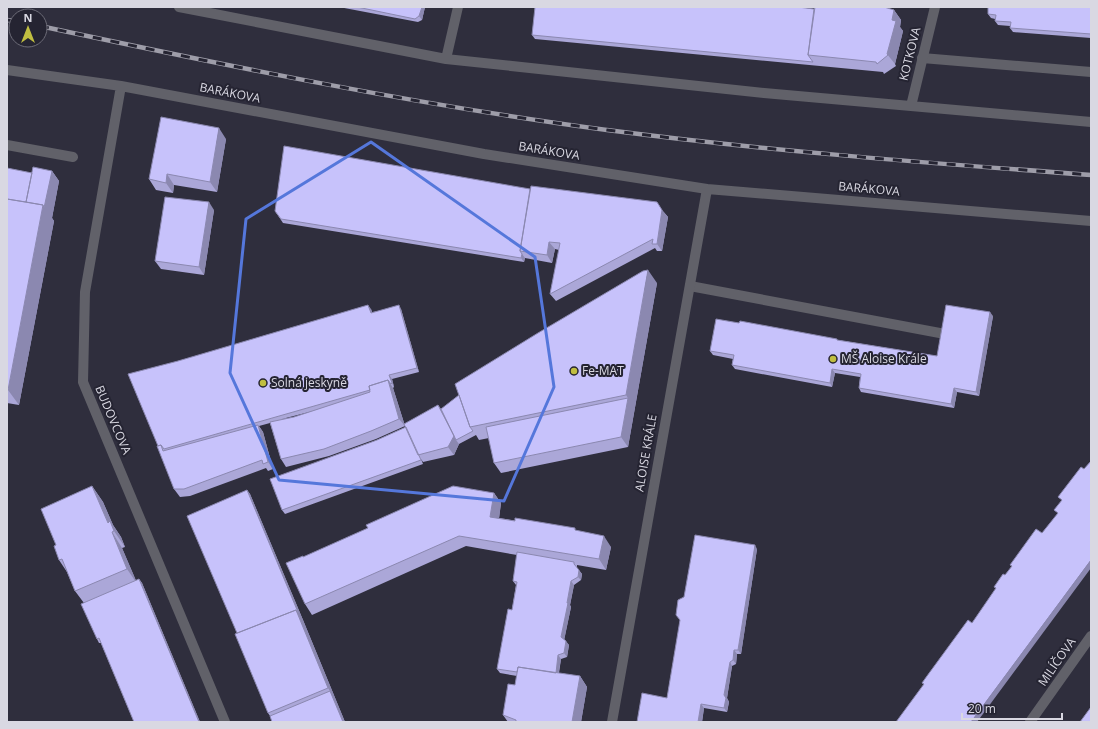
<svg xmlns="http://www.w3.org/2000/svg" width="1098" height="729" viewBox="0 0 1098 729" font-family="'Open Sans',sans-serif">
<rect width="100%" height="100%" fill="#2f2e3d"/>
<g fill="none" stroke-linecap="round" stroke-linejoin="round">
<path stroke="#616169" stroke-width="10" d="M922,58L1091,72
M7,145L73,157
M690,286L945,334"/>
<path stroke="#616169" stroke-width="10" d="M179,7L446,59L764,93L1091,122
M446,59L458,7
M7,70L121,86L484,154L707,189L1091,221
M121,86L85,292L83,382L225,722
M911,106L935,7
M612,722L707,189
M1030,722L1091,636"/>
<g stroke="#9e9da9" stroke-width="4.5">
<path id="rail" d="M7,20L16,21
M40,26C228,66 417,105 607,130C768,151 929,163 1091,175"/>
</g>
<use href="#rail" stroke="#252432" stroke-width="3" stroke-dasharray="9" stroke-linecap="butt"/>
</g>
<path fill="#aba7d8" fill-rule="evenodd" d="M339,7H425L422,20L418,22Z
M815,7H886L887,8L894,10L901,20L900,27L903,31L895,64L896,66L884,74L883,72L535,39L532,35L814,9Z
M1091,7V38L1013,32L1010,28V26L998,25L995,21V19L991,18L988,14Z
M226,139L217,192L174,185L173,193L156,190L149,179Z
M7,168L32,173L52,171L59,181L52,218L54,221L19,405L7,403Z
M530,189L662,210L668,217L662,251H657L655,248L556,301L550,294L559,250L555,249L552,263L525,258L524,262L283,223L275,211Z
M214,210L204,275L161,269L155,261Z
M657,283L628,447L501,473L494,463L489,438L479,440L476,435L459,444L454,455L423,462L421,459L423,464L285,514L282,510L377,440L406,427L438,405L441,409Z
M371,309L372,312L401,309L419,372L392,379L394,387L393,388L405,426L376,439L329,456L286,467L281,459L270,423L259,426L263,432L273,469L268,471L266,468L190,496L180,497L174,489L158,446L178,361ZM313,411L294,417L282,419Z
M993,316L979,396L957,392L954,408L861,392L859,388L860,377L835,373L832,387L735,369L732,365L733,359L713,355L710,351L739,323L838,340L937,356Z
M92,486L103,502L113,525L121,537L125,547L122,548L136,581L139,579L142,583L200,722H134L101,643H99L97,639L84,603L75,591L67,572L59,560L56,545Z
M247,490L250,494L303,620L345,722L270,716L268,713L237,633Z
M494,493L501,503L499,518L577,531L611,547L606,570L577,565V568L582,574L581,580L574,585L570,605L571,607L564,640L569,645L567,657L561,659L559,673L580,676L587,687L581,722H508L503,715L515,685L517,676L500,673L497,669L512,610L516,585L513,581L517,555L466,546L312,615L305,604L303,557Z
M757,549L741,654H737L736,664L732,666L727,698L729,702L727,712L704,708L702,722H637L667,698L680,621Z"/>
<path fill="#8b88b0" d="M422,7H425L422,20L419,16Z
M894,10L901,20L900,27L903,31L895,64L887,54L892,20Z
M219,128L226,139L217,192L210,182Z
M52,171L59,181L52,218L54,221L19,405L8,390L43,205Z
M167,174L174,185L173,193L166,183Z
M209,202L214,210L204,275L199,267Z
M662,210L668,217L662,251L657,244Z
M549,242L555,249L552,263L547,255Z
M522,254L525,258L524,262L521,258Z
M648,270L657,283L628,447L621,437L628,398L626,395Z
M368,305L371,309L373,316L371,313Z
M399,305L401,309L419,372L417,368Z
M990,312L993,316L979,396L976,392Z
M832,369L835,373L832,387L830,383Z
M389,375L392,379L394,387L392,383Z
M388,380L393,388L405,426L399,419Z
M954,388L957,392L954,408L951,404Z
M438,405L443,413L456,440L459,444L454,455L448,447Z
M258,425L263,432L273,469L268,462Z
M92,486L103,502L113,525L121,537L125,547L114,531L108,523Z
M247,490L250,494L303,620L345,722H343L330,691L328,688Z
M494,493L501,503L498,527L490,517Z
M112,532L122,548L138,585L127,569Z
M604,536L611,547L606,570L599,559Z
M755,545L757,549L741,654L738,650Z
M1091,560V568L977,722H971Z
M579,570L582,574L581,580L578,577Z
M139,579L142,583L200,722H199Z
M571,581L574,585L570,605L571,607L564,641L561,637Z
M566,641L569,645L567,657L564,653Z
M734,650L737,654L736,664L733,660Z
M558,655L561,659L557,682L555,678Z
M730,662L732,666L727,698L729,702L727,712L724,708V695Z
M580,676L587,687L581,722H572Z
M701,704L704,708L702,722H698Z"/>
<path fill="#c7c2fb" stroke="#8b88b0" d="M357,7H422L419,16L415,19Z
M535,7H798L814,9L808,55L813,62L532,35Z
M815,7H884L894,10L892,20L896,21L887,54L888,55L877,64L876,62L808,55Z
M988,7H1091V34L1010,28L1011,22L995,21L996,15L988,14Z
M161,117L219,128L210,182L167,174L166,183L149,179Z
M284,146L530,189L520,251L522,254L521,258L281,219L275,211Z
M33,167L52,171L44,208L43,205L26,202Z
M7,168L32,173L26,202L7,199Z
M531,186L657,202L662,210L657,244H652L653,239L550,294L560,243L549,242L547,255L520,251Z
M165,197L209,202L199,267L155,261Z
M7,199L43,205L8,390H7Z
M648,270L626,395L470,427L455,384L538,333L643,271Z
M368,305L371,313L399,305L417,368L389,375L392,383L391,384L388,380L369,386L370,390L164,449L161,445L158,446L128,374L178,361Z
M946,305L990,312L976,392L954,388L951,404L859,388L861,374L832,369L830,383L732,365L734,355L710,351L716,319L739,323L740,321L837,339V340L937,356Z
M388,380L399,419L371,431L324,449L281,459L270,422L294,417L370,392L369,386Z
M459,395L470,427L473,431L456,440L441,409Z
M628,398L621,437L494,463L486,427Z
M438,405L454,436L448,447L418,455L404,424Z
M258,425L268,462L263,464L262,460L184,489H174L157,446L161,445L163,451Z
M406,427L421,460L282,510L270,479L377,440Z
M1091,461V560L971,722H896L924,684L922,683L927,676L968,620L972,623L996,588L994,587L1003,574L1005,575L1012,566L1010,565L1036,529L1042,533L1058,513L1054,510L1062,500L1058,497L1081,467L1084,469Z
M92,486L108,523L110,521L114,531L112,532L127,569L75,591L62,559L59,560L54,546L56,545L41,509Z
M453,486L494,493L490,517L515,521V518L575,528V530L604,536L599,559L459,536L305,604L286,563L303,556V557L368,528L366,525Z
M247,490L300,617L296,610L237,633L187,516Z
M695,535L755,545L738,650H734L733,660L730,662L724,695L726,698L724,708L701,704L698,722H637L642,693L667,698L680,620L676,615L678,600L684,597Z
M517,552L574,562V564L579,570L578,577L571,581L567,603H568L561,637L566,641L564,653L558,655L556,673L518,667L517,672L497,669L508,609L512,610L517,582L513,581Z
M139,579L199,722H134L99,638L97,639L81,604Z
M296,610L328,688L268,713L235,634Z
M518,667L580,676L572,722H516V720L503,715L508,684L515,685Z
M330,691L343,722H272L270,716Z
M1091,707V722H1080Z"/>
<path fill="none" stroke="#5577db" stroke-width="3" stroke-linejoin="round" d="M371,142L535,257L554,387L504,501L279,480L230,373L246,219Z"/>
<g fill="#c0be41" stroke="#252432" stroke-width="1.5">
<circle cx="833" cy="359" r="4"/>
<circle cx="574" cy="371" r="4"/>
<circle cx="263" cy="383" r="4"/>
</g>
<g text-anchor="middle" stroke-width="4" stroke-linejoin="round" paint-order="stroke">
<g font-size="12" fill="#d9d8e2" stroke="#252432">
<text transform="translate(910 54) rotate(-76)" y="4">KOTKOVA</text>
<text transform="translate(230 93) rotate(11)" y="4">BARÁKOVA</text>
<text transform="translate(549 151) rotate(9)" y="4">BARÁKOVA</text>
<text transform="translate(869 189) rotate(5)" y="4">BARÁKOVA</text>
<text transform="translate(113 420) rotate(67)" y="4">BUDOVCOVA</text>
<text transform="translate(646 453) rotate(-80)" y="4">ALOISE KRÁLE</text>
<text transform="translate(1057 662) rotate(-55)" y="4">MILÍČOVA</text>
</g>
<g font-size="12" fill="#d9d8e2" stroke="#252432" text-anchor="start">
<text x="841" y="363">MŠ Aloise Krále</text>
<text x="582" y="375">Fe-MAT</text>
<text x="271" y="387">Solná jeskyně</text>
</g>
</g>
<rect width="1098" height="729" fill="none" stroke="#d9d8e2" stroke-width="16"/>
<g transform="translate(28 28)"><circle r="19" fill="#252432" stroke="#6d6c78"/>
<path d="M0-3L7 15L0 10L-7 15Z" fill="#c0be41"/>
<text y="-6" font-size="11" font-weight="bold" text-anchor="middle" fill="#d9d8e2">N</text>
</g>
<path d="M962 713v6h100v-6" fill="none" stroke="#d9d8e2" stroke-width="2"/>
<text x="968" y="713" font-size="12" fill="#d9d8e2" stroke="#252432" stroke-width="3" paint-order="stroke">20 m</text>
</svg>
